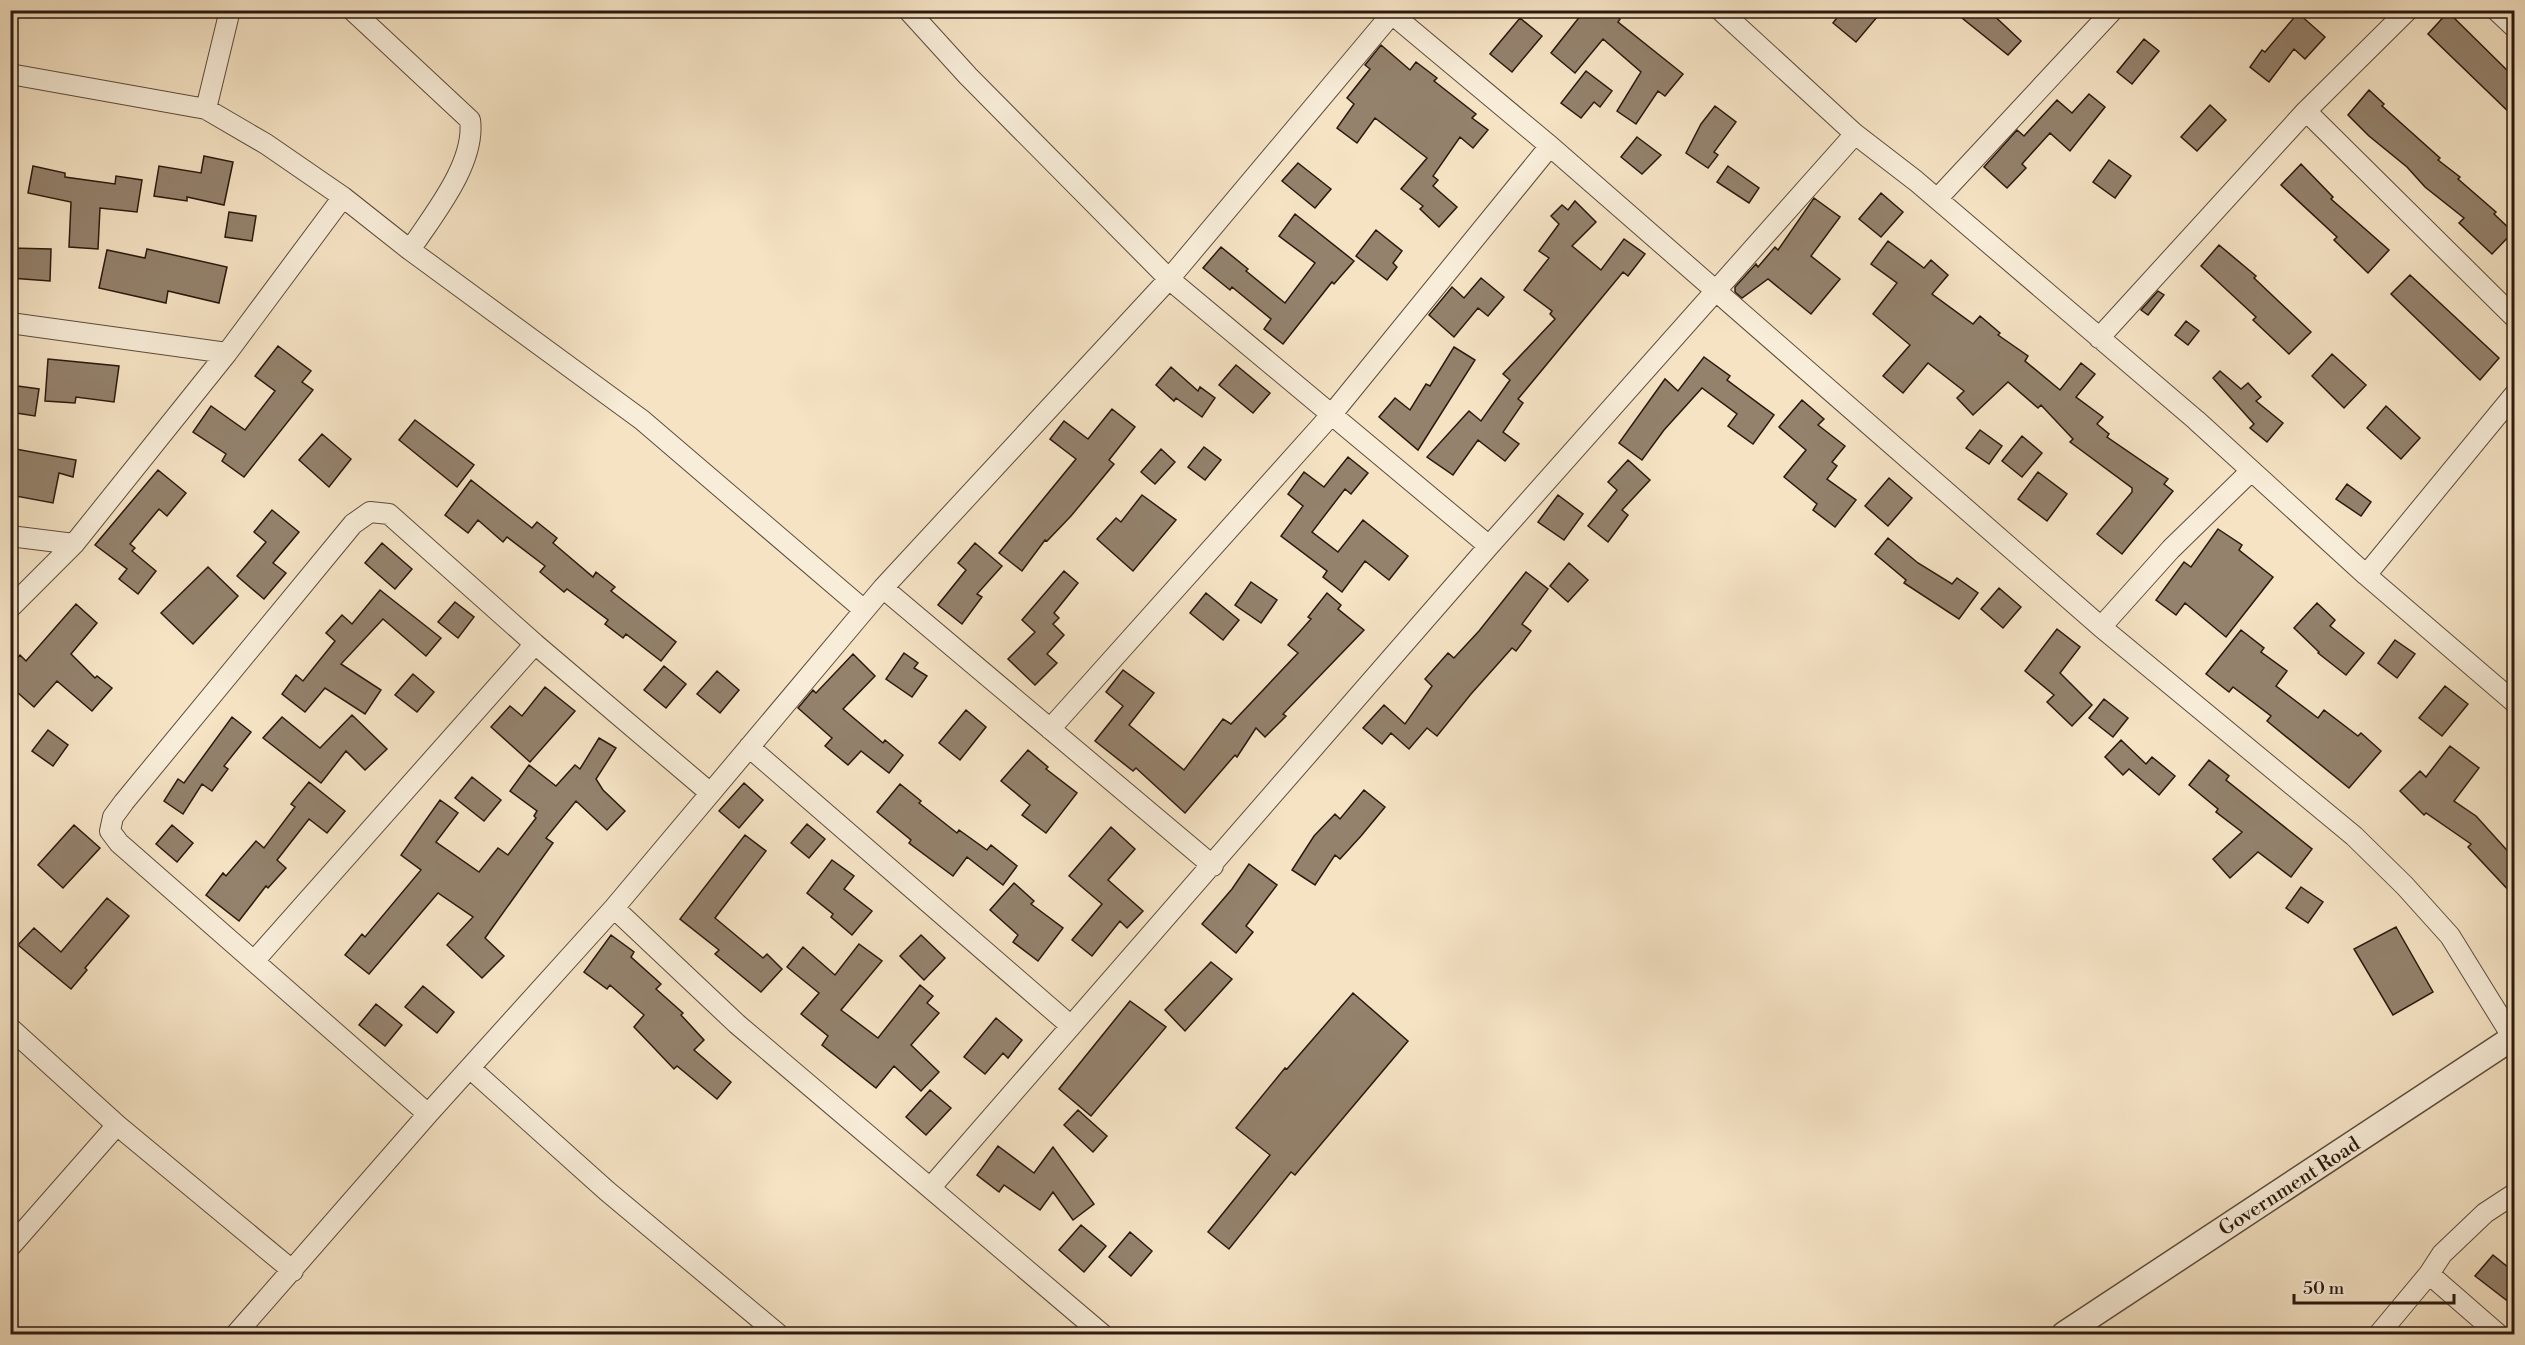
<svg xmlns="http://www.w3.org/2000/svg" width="2525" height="1345" viewBox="0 0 2525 1345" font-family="'Libre Bodoni',serif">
<rect width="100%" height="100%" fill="#f5e3c4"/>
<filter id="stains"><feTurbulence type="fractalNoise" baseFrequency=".00333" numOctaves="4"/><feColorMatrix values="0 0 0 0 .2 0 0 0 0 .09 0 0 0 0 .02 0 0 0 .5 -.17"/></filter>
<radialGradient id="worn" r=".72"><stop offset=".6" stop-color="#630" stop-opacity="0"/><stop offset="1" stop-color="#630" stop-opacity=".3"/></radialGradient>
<path fill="#94826d" stroke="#2b190e" stroke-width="1.5" d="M1585,10H1610L1620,19L1618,22L1683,74L1665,96L1658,91L1636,124L1617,111L1641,72L1603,39L1575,73L1551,53Z
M1843,10H1883L1856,42L1833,23Z
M1952,10H1988L2021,41L2008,55Z
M2448,12L2514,77V117L2428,34Z
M2298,13L2325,37L2305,59L2294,49L2269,82L2250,67L2262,50L2265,52Z
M1520,18L1542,36L1512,72L1490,54Z
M2144,39L2159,51L2132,84L2117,72Z
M1381,45L1410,70L1416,62L1437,78L1434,81L1476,114L1472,118L1488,130L1473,148L1460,137L1433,176L1438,180L1433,186L1457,207L1439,227L1420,209L1423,206L1401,189L1427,158L1375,118L1357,143L1337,128L1354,104L1347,98L1370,69L1365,65Z
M1586,71L1612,91L1600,107L1594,102L1581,118L1561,103Z
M2369,90L2384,104L2382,106L2440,158L2438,160L2460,177L2458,179L2496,212L2494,214L2513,232L2492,254L2459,223L2464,218L2425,187L2407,167L2369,136L2348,115Z
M2089,94L2105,107L2070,151L2050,133L2022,164L2026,168L2007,188L1984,167L2017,130L2024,136L2057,100L2072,113Z
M2210,105L2226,120L2197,151L2181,137Z
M1715,106L1736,122L1714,152L1718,155L1708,168L1686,153L1701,124Z
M1637,137L1661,155L1642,174L1621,157Z
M204,156L233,162L224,205L187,197V201L154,196L159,166L201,173Z
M2109,160L2131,176L2115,198L2093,182Z
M1298,163L1331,189L1315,208L1282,181Z
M2301,164L2333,197L2331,199L2389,250L2368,273L2334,240L2337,237L2281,185Z
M33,166L65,173V177L115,184L116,176L142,180L137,212L100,208L98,249L69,247L71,202L28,193Z
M1728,166L1759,188L1749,203L1717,182Z
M1881,193L1903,212L1881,237L1859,219Z
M1814,198L1840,217L1811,256L1840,279L1811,314L1768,279L1742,298L1735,292V287L1756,264L1758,267L1775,247L1778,250Z
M1575,201L1596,222L1572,246L1601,270L1624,239L1645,254L1628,276L1623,272L1518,399L1523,403L1503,432L1519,444L1505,461L1478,440L1453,475L1427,457L1469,411L1481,421L1510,380L1503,374L1555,319L1550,314L1552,311L1524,290L1549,258L1539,251L1559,224L1551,216L1562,205L1568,210Z
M229,212L256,216L252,241L225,237Z
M1295,214L1354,261L1334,284L1332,282L1283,344L1264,329L1271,319L1232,287L1230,290L1203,268L1221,247L1248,269L1246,271L1285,303L1315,263L1279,236Z
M1376,230L1402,251L1393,263L1397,267L1387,280L1356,256Z
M1888,241L1924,268L1931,260L1948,275L1932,294L1973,324L1980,316L2000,333L1998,335L2028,356L2025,361L2060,390L2081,363L2095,374L2076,397L2103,417L2097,424L2109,434L2107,437L2168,479L2164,484L2173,491L2122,554L2097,534L2132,492V488L2070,442L2073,439L2041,405L2038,408L2008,382L1973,415L1957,398L1964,391L1928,363L1903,393L1883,376L1910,345L1873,314L1897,283L1871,264Z
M2219,245L2256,276L2254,278L2311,332L2289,354L2253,320L2256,317L2201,266Z
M10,248L51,249L50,281L10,278Z
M147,249L227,267L219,303L168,291L166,303L99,288L107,250L145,258Z
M2410,275L2499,358L2480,380L2391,294Z
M1481,278L1504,297L1488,316L1478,308L1454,337L1429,315L1452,287L1464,298Z
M2158,291L2164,295L2148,315L2141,310Z
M2186,321L2199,331L2188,345L2175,335Z
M278,346L311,371L302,382L313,390L244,477L222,461L226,454L193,432L211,406L245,430L275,391L255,376Z
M1454,347L1475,360L1418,450L1379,417L1395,398L1410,410L1426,384L1430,386Z
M2332,354L2366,385L2344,408L2312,376Z
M1704,357L1730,376L1727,380L1774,415L1753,444L1728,426L1737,414L1702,388L1664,430L1642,460L1619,443L1665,379L1678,391Z
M48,359L119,366L114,402L76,397L75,403L45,401Z
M1236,365L1270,393L1253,413L1219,385Z
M1171,367L1198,391L1200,387L1215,398L1202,417L1176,398L1174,401L1156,385Z
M2220,371L2241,389L2248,383L2261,397L2256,401L2283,423L2267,442L2250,428L2254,424L2213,378Z
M10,385L39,389L35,416L10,412Z
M1802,400L1824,419L1818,425L1845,446L1832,462L1837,466L1827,479L1856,500L1835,527L1813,510L1817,504L1784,477L1806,450L1779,427Z
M2386,406L2420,438L2401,459L2367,428Z
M1112,409L1135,427L1109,460L1114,464L1071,516L1047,541L1045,540L1022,571L999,553L1076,459L1050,439L1064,421L1088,439Z
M415,420L474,465L457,487L399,440Z
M1980,430L2002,446L1989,464L1966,448Z
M322,434L351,459L329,487L299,460Z
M2022,436L2042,453L2022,477L2002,461Z
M1204,447L1221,460L1205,480L1188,467Z
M10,448L76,460L73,477L59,473L53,503L10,495Z
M1161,449L1175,462L1155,484L1141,472Z
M1348,457L1368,473L1351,494L1345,489L1312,532L1338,552L1363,520L1408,556L1389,580L1365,561L1342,592L1323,577L1327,571L1281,536L1303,506L1288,494L1304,472L1324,487Z
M1628,460L1650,480L1622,510L1628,515L1608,542L1588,526L1617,490L1608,482Z
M158,470L186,493L167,516L159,509L130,544L135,548L132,551L156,571L138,594L119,579L127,569L95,545Z
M2038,472L2067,494L2047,521L2018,499Z
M1889,478L1912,498L1888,526L1865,506Z
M471,480L532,528L537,522L557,538L553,543L593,577L596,572L615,587L611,591L676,642L661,661L626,634L623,638L605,624L608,620L567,589L564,592L540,572L545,566L507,537L503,542L478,520L468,533L445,515Z
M2347,484L2371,502L2361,516L2336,499Z
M1142,495L1176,520L1133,571L1097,539L1116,518L1121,522Z
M1558,495L1583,514L1564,540L1538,522Z
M272,510L299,532L273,563L286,573L264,599L237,576L266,542L254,532Z
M2218,529L2242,545L2239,550L2273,577L2226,637L2185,603L2176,615L2156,600L2184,562L2191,567Z
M1888,538L1918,563L1952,584L1957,578L1978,593L1959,619L1904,583L1906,580L1875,554Z
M382,543L412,569L395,589L365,563Z
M975,543L1002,566L977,594L982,597L962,624L938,605L966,570L958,563Z
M1569,563L1588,580L1568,602L1550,586Z
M208,567L238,596L193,644L161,613Z
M1064,571L1078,583L1054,613L1059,618L1053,624L1064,635L1047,654L1057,663L1035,685L1008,659L1035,632L1022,620Z
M1526,572L1548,589L1522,624L1531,631L1516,651L1512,648L1471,694L1437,736L1427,728L1409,749L1391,733L1382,744L1363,728L1384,705L1405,724L1432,686L1425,679L1448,653L1454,658L1479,631Z
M1251,582L1277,600L1261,623L1235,605Z
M1999,588L2021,607L2003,628L1981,609Z
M380,590L441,638L426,656L383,619L341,664L381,690L365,714L325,688L305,712L282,694L296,675L303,681L335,641L326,633L342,615L352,624Z
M1206,593L1239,620L1223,640L1190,613Z
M1327,593L1341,605L1338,609L1364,630L1283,714L1286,716L1265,737L1256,728L1237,757L1235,755L1185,813L1136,768L1133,771L1095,741L1123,706L1106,692L1123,670L1154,693L1129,725L1184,770L1223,719L1231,724L1298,653L1288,645L1311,619L1308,617Z
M455,602L474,617L458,638L438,622Z
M2317,603L2335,620L2330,626L2364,653L2346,675L2318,653L2319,652L2294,628Z
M76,604L97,623L71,654L95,678L97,676L112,688L92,711L57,681L34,707L10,686V665L20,655L26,661Z
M2057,629L2080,647L2060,673L2092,705L2072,726L2047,702L2054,695L2025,671Z
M2241,630L2264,648L2261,652L2287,671L2276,686L2318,718L2324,710L2358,736L2361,733L2381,751L2349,788L2267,721L2271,716L2233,687L2229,692L2206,674Z
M2395,640L2415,654L2397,678L2378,663Z
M904,653L918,663L914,668L927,676L912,697L886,679Z
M853,654L875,676L843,709L883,743L885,740L903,755L889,773L861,751L848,765L825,746L832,738L798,708L813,690L816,693Z
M664,666L686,684L666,708L644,690Z
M717,671L739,690L720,713L697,694Z
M413,674L434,692L417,712L395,695Z
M2445,686L2468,704L2442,736L2419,718Z
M545,687L575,711L530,762L491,727L510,706L522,716Z
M2104,699L2128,718L2113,737L2089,718Z
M966,710L986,727L960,760L939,743Z
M352,715L387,749L365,770L346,751L321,783L263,738L282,717L320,748Z
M232,717L251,732L224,766L228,769L212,791L202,784L183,814L164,801L178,779L184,783Z
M48,730L68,745L53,766L32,751Z
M599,738L616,748L596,779L603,790L625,811L607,830L576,801L546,838L553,843L485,938L504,956L482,978L447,945L473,917L438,893L369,974L345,955L362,934L365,937L421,870L401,855L440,800L458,813L436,842L479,872L498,848L508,855L536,818L534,816L537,811L510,791L529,765L556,786L575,765L580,769Z
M2121,740L2146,764L2152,757L2175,776L2159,795L2129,769L2123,775L2105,757Z
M2450,746L2479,768L2454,801L2476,816L2514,858V896L2468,847L2471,844L2426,813L2424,815L2400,791L2420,771L2426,777Z
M1028,750L1048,767L1046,769L1077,793L1046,833L1022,815L1030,805L1001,781Z
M2209,760L2229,776L2226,780L2312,849L2291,877L2258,852L2230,878L2213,859L2242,832L2216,812L2218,809L2189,785Z
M472,777L501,800L484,821L455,798Z
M309,782L345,811L327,833L309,819L277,860L286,868L268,888L266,886L239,921L206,895L223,873L226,876L256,841L264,848L295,807L291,804Z
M744,783L763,800L739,828L719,811Z
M900,784L921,801L919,803L957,833L959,830L987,850L991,845L1017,866L1003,885L967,857L953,876L909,843L911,840L877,812Z
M1364,790L1385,807L1361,836L1340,859L1335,855L1315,885L1292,870L1314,836L1335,814L1340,819Z
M807,824L825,839L809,858L791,843Z
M74,825L100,848L63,888L38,865Z
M172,825L193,843L177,862L156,844Z
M1111,827L1135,849L1108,880L1143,911L1127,928L1120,921L1092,956L1072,940L1102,904L1069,876Z
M745,835L766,851L715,918L763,958L767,954L782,969L761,992L715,954L719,950L680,919Z
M832,860L854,876L844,889L872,911L852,935L831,917L833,914L807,893Z
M1249,864L1277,885L1246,926L1253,932L1236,953L1202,924L1232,889Z
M1014,883L1034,901L1031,904L1063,928L1038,961L1013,942L1018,935L990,910Z
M2301,887L2323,902L2308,923L2286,908Z
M107,898L129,916L85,968L87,970L71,989L18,945L34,928L61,952Z
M2396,927L2433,992L2393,1015L2354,949Z
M611,935L634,952L631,957L661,984L656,989L683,1013L681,1015L704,1040L694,1050L731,1082L717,1099L677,1066L674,1069L634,1027L644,1015L610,985L607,989L584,972Z
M921,935L945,958L924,980L900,956Z
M859,944L882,961L841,1010L878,1038L920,985L933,996L927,1003L939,1013L911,1045L939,1072L921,1091L894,1066L876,1088L822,1045L828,1036L801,1014L819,993L787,967L803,947L835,975Z
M1211,962L1232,979L1185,1031L1165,1010Z
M423,986L454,1012L437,1033L405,1007Z
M1353,993L1408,1041L1295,1175L1291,1172L1229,1249L1208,1232L1270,1155L1236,1128L1285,1068L1287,1069Z
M1130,1001L1166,1027L1091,1116L1059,1089Z
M376,1004L402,1025L385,1046L359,1025Z
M996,1018L1022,1040L1008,1058L1003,1053L985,1074L964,1057Z
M930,1090L951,1108L926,1135L906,1117Z
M1078,1110L1107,1136L1093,1152L1064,1125Z
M998,1146L1034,1173L1053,1147L1094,1204L1073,1220L1053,1192L1040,1210L1004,1185L999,1192L977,1175Z
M1081,1225L1106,1246L1084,1272L1059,1250Z
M1130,1232L1152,1251L1131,1276L1109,1257Z
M2493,1255L2514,1272V1306L2475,1276Z"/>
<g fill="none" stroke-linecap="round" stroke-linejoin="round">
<g stroke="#5e4c3c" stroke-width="22">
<path id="minor" d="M352,10L470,120C476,163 433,215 410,250
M908,10L968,76L1169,279L1489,546
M1720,10L1855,134L1916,181L2196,420L2366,575L2514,702
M2496,10L2514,27
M1392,14L1550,146L2101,627L2354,836L2405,886L2450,936L2513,1038
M10,74L206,109L266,144L343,197L410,250L642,420L864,610
M206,109L230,10
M2306,111L2514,317
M1937,199L2113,10
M10,323L227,353
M2099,338L2306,111L2408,10
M10,536L74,544
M2366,575L2514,395
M883,588L1213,866
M10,608L74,544L227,353L343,197
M2101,627L2171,549L2251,471
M1050,729L1332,414L1550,146
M749,747L1071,1026
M614,908L737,1024L1102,1334
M255,960L535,644
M10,1028L117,1125L293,1271
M471,1069L607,1191L778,1334
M428,1114L119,843L110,831L113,817L124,802L353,524L370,512L389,514L535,644L709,792
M931,1187L1489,546L1855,134
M10,1247L117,1125
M2429,1274L2498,1334
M236,1334L428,1114L614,908L883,588L1169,279L1395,10
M2379,1334L2429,1274L2442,1254L2485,1213L2514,1194"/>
</g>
<g stroke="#5e4c3c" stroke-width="27">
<path id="tertiary" d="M2064,1334L2514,1037"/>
</g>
<use href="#minor" stroke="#f8edd9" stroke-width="20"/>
<use href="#tertiary" stroke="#f8edd9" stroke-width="24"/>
</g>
<g text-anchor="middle" stroke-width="4.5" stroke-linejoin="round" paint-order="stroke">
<g font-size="20" fill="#2b190e" stroke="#f8edd9">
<text transform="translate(2289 1186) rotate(-33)" y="7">Government Road</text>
</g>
</g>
<rect width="2525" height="1345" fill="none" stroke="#f5e3c4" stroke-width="36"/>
<rect x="12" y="12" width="2501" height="1321" fill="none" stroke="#2b190e" stroke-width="3"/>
<rect x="18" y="18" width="2489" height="1309" fill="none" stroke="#2b190e" stroke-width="1.5"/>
<path d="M2294 1294v9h160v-9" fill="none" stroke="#2b190e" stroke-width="3"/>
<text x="2303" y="1294" font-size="18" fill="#2b190e" stroke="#f8edd9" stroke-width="4.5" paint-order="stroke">50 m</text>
<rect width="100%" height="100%" filter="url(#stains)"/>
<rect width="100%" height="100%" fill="url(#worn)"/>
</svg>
